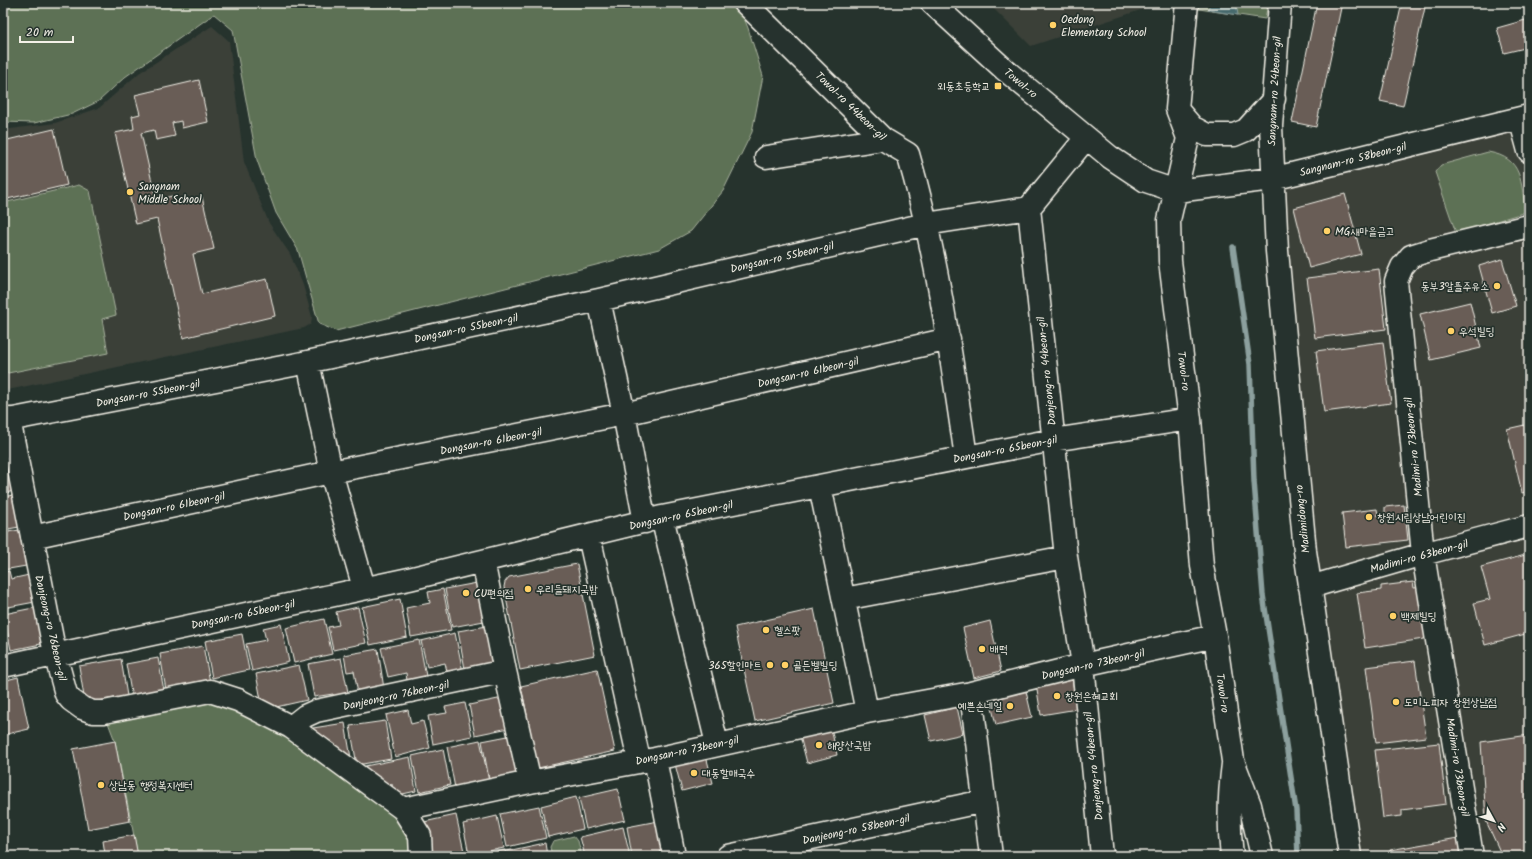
<svg xmlns="http://www.w3.org/2000/svg" width="1532" height="859" viewBox="0 0 1532 859" font-family="Kalam,'Poor Story',sans-serif">
<rect width="100%" height="100%" fill="#26332d"/>
<filter id="ink" filterUnits="userSpaceOnUse"><feTurbulence type="fractalNoise" baseFrequency=".025" numOctaves="2"/><feDisplacementMap in="SourceGraphic" scale="8" xChannelSelector="R" yChannelSelector="G"/><feConvolveMatrix kernelMatrix="1 2 1 2 8 2 1 2 1" color-interpolation-filters="sRGB"/></filter>
<g filter="url(#ink)">
<path fill="#3a4039" d="M988,3H1162L1031,46Z
M212,26L229,41L244,162L269,223L290,254L303,285L312,317L311,324L304,328L3,391V130L55,123L99,108L139,73Z
M1529,114V856H1359L1320,618L1281,186Z"/>
<path fill="#5d7154" stroke="#a8b19e" d="M3,3H738L748,28L763,76L752,132L723,191L691,231L659,249L336,331L319,324L298,250L276,213L257,160L233,30L214,14L125,77L99,101L72,114L34,123L3,122Z
M1196,3H1268L1265,19L1199,9L1195,11Z
M1488,152C1524,158 1520,182 1526,212L1456,233L1435,172L1441,165Z
M79,185L90,191L116,315L102,319L108,353L3,374V203Z
M210,691L238,700L403,809L421,856H138L115,741L104,712Z
M574,836L578,841L582,856H552L550,847L553,841Z"/>
<path fill="#476a6d" stroke="#8ca09e" d="M1210,3H1236L1238,15L1208,10Z"/>
<g fill="none" stroke-linecap="round" stroke-linejoin="round">
<path stroke="#8ca09e" stroke-width="5.5" d="M1233,247L1250,364L1254,481L1263,595L1296,810L1298,856"/>
</g>
<path fill="#695d56" stroke="#f4f1e8" d="M1317,3H1342L1316,127L1292,122Z
M1402,3H1426L1403,106L1380,101Z
M1529,19V47L1504,53L1497,28Z
M199,80L208,122L182,128L181,121L172,123L175,136L156,140L154,130L141,133L156,200L172,196L174,204L202,197L214,249L193,254L202,294L267,279L275,316L183,338L157,219L136,224L115,133L134,129L132,116L140,114L135,95Z
M54,129L67,185L3,200V141Z
M1345,194L1361,254L1309,268L1294,208Z
M1502,259L1516,306L1492,313L1479,266Z
M1379,269L1386,329L1315,338L1307,278Z
M1470,302L1481,348L1431,360L1420,314Z
M1383,342L1391,403L1324,412L1316,351Z
M1529,424V491L1522,493L1507,429Z
M5,452L13,491L3,494V453Z
M13,495L19,527L3,530V497Z
M1404,505L1408,540L1346,547L1342,513L1377,509L1378,516L1385,515V507Z
M19,530L26,566L3,570V533Z
M1529,554V633L1485,645L1474,603L1490,599L1481,567Z
M577,564L595,655L520,670L504,587L505,582L509,577Z
M9,571L11,579L29,575L35,602L3,608V573Z
M1413,582L1414,588L1422,587L1430,638L1365,648L1357,593L1381,590V586Z
M477,583L484,621L452,627L445,589Z
M443,589L451,630L411,637L406,608L430,603L428,592Z
M400,599L407,637L370,645L362,607Z
M38,607L46,643L11,650L4,614Z
M358,607L366,643L333,650L328,627L339,625L336,612Z
M814,609L834,703L755,721L735,627Z
M324,619L332,654L294,663L286,628Z
M990,621L1001,671L974,678L963,628Z
M281,624L289,662L252,671L246,644L266,640L263,628Z
M487,626L493,664L465,669L458,631Z
M3,627L8,651L3,652Z
M455,633L463,672L448,676L445,663L427,667L421,641Z
M242,634L249,670L212,678L205,641Z
M419,640L426,676L407,681L406,673L388,677L381,648Z
M203,646L210,682L166,690L160,654Z
M378,649L384,689L358,694L354,671L347,672L344,655Z
M158,658L164,691L132,698L126,664Z
M341,658L349,697L334,700L333,694L314,697L308,664Z
M121,659L127,696L85,703L79,666Z
M1415,661L1426,737L1376,743L1366,667Z
M299,665L307,700L263,710L256,674Z
M597,669L615,751L538,768L521,686Z
M18,677L29,729L3,735V681Z
M1072,678L1077,709L1041,715L1036,684Z
M1025,687L1032,717L996,725L989,695Z
M503,698L509,728L475,735L469,705Z
M465,703L472,736L433,744L428,716L447,713L445,707Z
M957,707L963,734L931,741L925,715Z
M408,710L411,724L423,721L430,748L395,757L386,715Z
M385,721L391,759L357,765L350,726Z
M345,723L352,764L313,731V728Z
M831,728L837,755L807,763L800,736Z
M513,735L521,773L489,779L482,741Z
M1529,735V856H1502L1486,821L1481,742Z
M480,740L489,781L455,788L447,747Z
M115,741L130,821L88,829L73,749Z
M1439,743L1446,804L1402,810V816L1383,818L1375,750Z
M443,749L450,785L419,792L412,756Z
M706,756L713,783L682,791L675,764Z
M410,757L416,791L394,796L392,784L383,786L382,777L368,780L365,766Z
M618,789L625,820L586,829L579,798Z
M576,797L583,829L548,837L541,806Z
M539,806L546,838L507,847L500,814Z
M456,815L465,856H431L424,822Z
M497,816L504,848L469,855L463,824Z
M663,820L666,840L657,856H632L627,827Z
M623,827L630,856H585L580,837Z
M134,835L138,856H93L105,854L103,841Z
M1458,838L1461,856H1391L1390,850Z
M545,843L547,856H508L507,851Z
M505,850L506,856H479Z
M1043,853V856H1027Z"/>
<g fill="none" stroke-linecap="round" stroke-linejoin="round">
<g stroke="#f4f1e8" stroke-width="25">
<path id="minor" d="M745,3L883,139L908,154C937,253 951,355 966,457
M932,3L1004,69L1110,157L1146,181L1176,191L1272,179L1529,116
M1187,3L1177,109L1188,138L1169,220L1170,261L1190,419L1202,566L1215,636L1233,761L1250,805L1262,856
M1280,3L1271,126L1277,251L1305,551L1350,856
M1180,113L1192,127L1207,135H1234L1246,130L1274,99
M1520,118L1529,151
M766,157L883,139
M1029,208L1066,557L1083,665L1102,856
M599,300L624,414L645,522
M308,362L331,472L364,588
M9,419L55,654L66,694L71,700L82,708L93,712H104L210,691L238,700L291,727L403,809L420,836L421,856
M3,421L293,365L599,300L926,224L1029,208L1086,138
M820,486L867,712
M662,517L717,744
M589,536L639,760
M32,537L331,472L624,414L949,339
M483,561L505,671L530,782
M1310,587L1423,554L1529,526
M844,599L1066,557
M3,666L409,579L662,517L1053,440L1190,419
M971,693L991,856
M291,727L305,716L316,711L505,671
M655,759L674,856
M403,809L530,782L655,759L867,712L971,693L1083,665L1215,636
M728,856L984,801
M1232,856C1228,824 1229,795 1233,764
M1472,856L1423,554L1396,281L1402,267L1411,256L1430,250L1529,226"/>
</g>
<use href="#minor" stroke="#26332d" stroke-width="22"/>
</g>
</g>
<g fill="#ffd166" stroke="#26332d" stroke-width="1.5">
<circle cx="1053" cy="25" r="4"/>
<rect x="994" y="82" width="8" height="8" rx="2"/>
<circle cx="130" cy="192" r="4"/>
<circle cx="1327" cy="231" r="4"/>
<circle cx="1497" cy="286" r="4"/>
<circle cx="1451" cy="331" r="4"/>
<circle cx="1369" cy="517" r="4"/>
<circle cx="528" cy="589" r="4"/>
<circle cx="466" cy="593" r="4"/>
<circle cx="1393" cy="616" r="4"/>
<circle cx="766" cy="630" r="4"/>
<circle cx="982" cy="649" r="4"/>
<circle cx="770" cy="665" r="4"/>
<circle cx="785" cy="665" r="4"/>
<circle cx="1057" cy="696" r="4"/>
<circle cx="1396" cy="702" r="4"/>
<circle cx="1010" cy="706" r="4"/>
<circle cx="819" cy="745" r="4"/>
<circle cx="694" cy="773" r="4"/>
<circle cx="101" cy="785" r="4"/>
</g>
<g text-anchor="middle" stroke-width="3.5" stroke-linejoin="round" paint-order="stroke">
<g font-size="11" fill="#f4f1e8" stroke="#26332d" text-anchor="start">
<text x="1061" y="23">Oedong<tspan x="1061" dy="13">Elementary School</tspan></text>
<text x="990" y="90" text-anchor="end">외동초등학교</text>
<text x="138" y="190">Sangnam<tspan x="138" dy="13">Middle School</tspan></text>
<text x="1335" y="235">MG새마을금고</text>
<text x="1489" y="290" text-anchor="end">동부3알뜰주유소</text>
<text x="1459" y="335">우석빌딩</text>
<text x="1377" y="521">창원시립상남어린이집</text>
<text x="536" y="593">우리들돼지국밥</text>
<text x="474" y="597">CU편의점</text>
<text x="1401" y="620">백제빌딩</text>
<text x="774" y="634">헬스팟</text>
<text x="990" y="653">배떡</text>
<text x="762" y="669" text-anchor="end">365할인마트</text>
<text x="793" y="669">골든벨빌딩</text>
<text x="1065" y="700">창원은혜교회</text>
<text x="1404" y="706">도미노피자 창원상남점</text>
<text x="1002" y="710" text-anchor="end">예쁜손네일</text>
<text x="827" y="749">해양산국밥</text>
<text x="702" y="777">대동할매국수</text>
<text x="109" y="789">상남동 행정복지센터</text>
</g>
<g font-size="11" fill="#f4f1e8" stroke="#26332d">
<text transform="translate(1021 83) rotate(40)" y="4">Towol-ro</text>
<text transform="translate(1274 91) rotate(-87)" y="4">Sangnam-ro 24beon-gil</text>
<text transform="translate(851 106) rotate(44)" y="4">Towol-ro 44beon-gil</text>
<text transform="translate(1353 159) rotate(-14)" y="4">Sangnam-ro 58beon-gil</text>
<text transform="translate(782 257) rotate(-13)" y="4">Dongsan-ro 55beon-gil</text>
<text transform="translate(466 328) rotate(-12)" y="4">Dongsan-ro 55beon-gil</text>
<text transform="translate(1046 371) rotate(-96)" y="4">Danjeong-ro 44beon-gil</text>
<text transform="translate(1184 371) rotate(83)" y="4">Towol-ro</text>
<text transform="translate(808 372) rotate(-13)" y="4">Dongsan-ro 61beon-gil</text>
<text transform="translate(148 393) rotate(-11)" y="4">Dongsan-ro 55beon-gil</text>
<text transform="translate(491 441) rotate(-11)" y="4">Dongsan-ro 61beon-gil</text>
<text transform="translate(1413 447) rotate(-96)" y="4">Madimi-ro 73beon-gil</text>
<text transform="translate(1005 449) rotate(-11)" y="4">Dongsan-ro 65beon-gil</text>
<text transform="translate(174 506) rotate(-12)" y="4">Dongsan-ro 61beon-gil</text>
<text transform="translate(681 515) rotate(-12)" y="4">Dongsan-ro 65beon-gil</text>
<text transform="translate(1302 519) rotate(-96)" y="4">Madimidong-ro</text>
<text transform="translate(1419 556) rotate(-15)" y="4">Madimi-ro 63beon-gil</text>
<text transform="translate(243 614) rotate(-12)" y="4">Dongsan-ro 65beon-gil</text>
<text transform="translate(51 628) rotate(77)" y="4">Danjeong-ro 76beon-gil</text>
<text transform="translate(1093 664) rotate(-13)" y="4">Dongsan-ro 73beon-gil</text>
<text transform="translate(1223 693) rotate(82)" y="4">Towol-ro</text>
<text transform="translate(396 695) rotate(-12)" y="4">Danjeong-ro 76beon-gil</text>
<text transform="translate(687 750) rotate(-12)" y="4">Dongsan-ro 73beon-gil</text>
<text transform="translate(1093 766) rotate(-96)" y="4">Danjeong-ro 44beon-gil</text>
<text transform="translate(1458 767) rotate(81)" y="4">Madimi-ro 73beon-gil</text>
<text transform="translate(856 829) rotate(-12)" y="4">Danjeong-ro 58beon-gil</text>
</g>
</g>
<rect width="1532" height="859" fill="none" stroke="#26332d" stroke-width="16"/>
<rect x="8" y="8" width="1516" height="843" fill="none" stroke="#f4f1e8" stroke-width="1.5" filter="url(#ink)"/>
<g transform="translate(1494 821) rotate(130)" stroke="#26332d" stroke-width="3" paint-order="stroke">
<path d="M0-3L7 15L0 10L-7 15Z" fill="#f4f1e8"/>
<text y="-6" font-size="11" font-weight="bold" text-anchor="middle" fill="#f4f1e8">N</text>
</g>
<path d="M20 36v6h53v-6" fill="none" stroke="#f4f1e8" stroke-width="2"/>
<text x="26" y="36" font-size="12" fill="#f4f1e8" stroke="#26332d" stroke-width="3" paint-order="stroke">20 m</text>
</svg>
